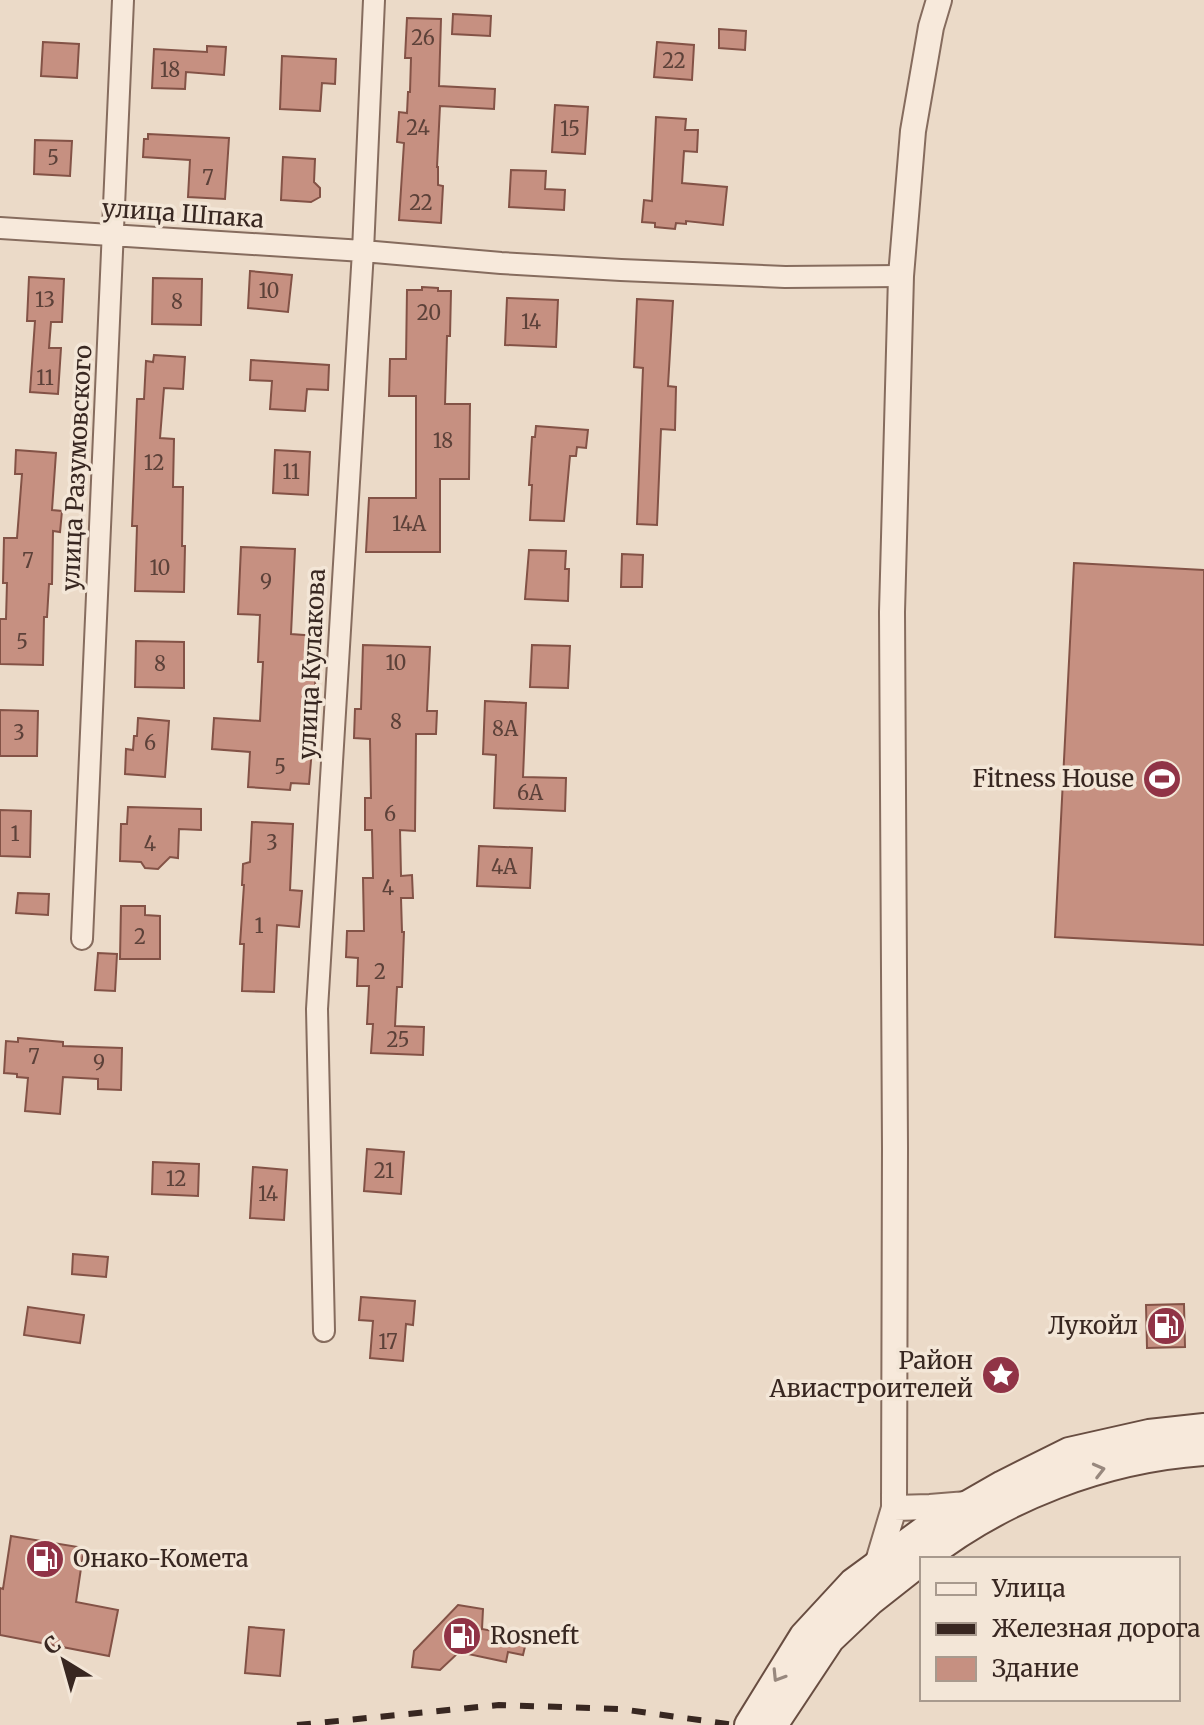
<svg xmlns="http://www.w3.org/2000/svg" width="1204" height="1725" viewBox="0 0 1204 1725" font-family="Merriweather,serif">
<rect width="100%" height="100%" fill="#ebdac8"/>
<path fill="#c69081" stroke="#835246" stroke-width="2" d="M453,14L491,16L490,36L452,34Z
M407,18L441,19L439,86L495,89L494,109L440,106L437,167H438V185L443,186L441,223L399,220L404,143L397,142L399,112L407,113L408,92H410L411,58H405Z
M719,29L746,31L745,50L719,48Z
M43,42L79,44L77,78L41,76Z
M657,42L694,45L692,80L654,77Z
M207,46L226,47L224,75L186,72L185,89L152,88L154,49L207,52Z
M282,56L336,59L335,84L322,83L320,111L280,109Z
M555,105L588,107L585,154L552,152Z
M656,117L686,119L685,130H698L697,152L684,151L682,183L727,187L723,225L686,221V224L676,223L675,229L655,227V223L642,222L644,200L652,201Z
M148,134L229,138L225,199L188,197L190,160L143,157L144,139H148Z
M35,140L72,141L70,176L34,174Z
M283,157L315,159L314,182L320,188V197L311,202L281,200Z
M511,170L546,171L545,189L565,190L564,210L509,207Z
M250,271L292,275L288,312L248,308Z
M29,277L64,279L62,322H51L49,348H61L58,394L30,392L35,321H27Z
M153,278L202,279L201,325L152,324Z
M422,287L438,288V291H451L450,336H447L445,404H470L469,479H440V552H366L369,498H416V396H389L390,359H406L407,290H422Z
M507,298L558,300L556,347L505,345Z
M637,299L673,301L668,386L676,387L675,430L661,429L657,525L637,524L643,368L634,367Z
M154,355L185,357L183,389L164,388L160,438L174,439L173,487H183L182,546H185L184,592L135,591L137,526H132L137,399H144L146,361L153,362Z
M251,360L329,365L328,390L307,389L305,411L270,409L272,381L250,380Z
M536,426L588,430L586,448L577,447L576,456H570L564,521L530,520L532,485H529L532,437H535Z
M16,450L56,453L52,510L62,511L60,532L53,531L52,584H49L47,617H44L43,665L0,664V619H6L7,583H3L4,538H17L22,474H15Z
M275,450L310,452L308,495L273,493Z
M241,547L295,549L291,634L317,636L315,688H305L303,724L314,725L309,784L291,783L290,790L248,787L250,752L212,749L214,718L260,721L263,662H258L260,615L238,614Z
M529,550L566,551L565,569H569L568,601L525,599Z
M622,554L643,555L642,587H621Z
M1074,563L1204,570V945L1055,937Z
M136,641L184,642V688L135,687Z
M363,645L430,647L427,711H437L436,734H416L415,831L400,830L401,876L412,875L413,898H401L402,932H404L402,987H397L395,1026L424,1027L423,1055L371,1053L373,1024H367L369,986H357L358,958L346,957L347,931H364L363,878H373L372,830H365V798H371L370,739L354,738L355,709H361Z
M532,645L570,646L568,688L530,687Z
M485,701L526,703L523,777L566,778L565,811L494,808L496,755L483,754Z
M0,710L38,711L37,756H0Z
M138,718L169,721L165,777L125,774L126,749L133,750L134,736H137Z
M128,807L201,809V830L179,829L178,858L170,857L158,869L145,868L141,862L120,861L121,824H127Z
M0,810L31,811L30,857L0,856Z
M252,822L293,824L290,890L302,891L299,927L277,925L274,992L242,991L244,944H240L244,885H242L243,864L250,862Z
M479,846L532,848L530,888L477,886Z
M18,893L49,894L48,915L16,913Z
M121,906H145V915L160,916V959H120Z
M98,953L117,954L115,991L95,990Z
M18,1038L63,1042V1046L122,1048L121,1090L98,1089V1079L63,1077L60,1114L25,1111L28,1078L17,1077V1074L4,1073L6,1041L18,1042Z
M367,1149L404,1152L401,1194L364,1191Z
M153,1162L199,1164L198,1196L152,1194Z
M253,1167L287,1170L284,1220L250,1218Z
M73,1254L108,1257L106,1277L72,1274Z
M361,1297L415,1301L413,1325L406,1324L403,1361L370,1358L373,1321L359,1320Z
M1184,1304L1185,1347L1147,1348L1146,1305Z
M28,1307L84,1315L80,1343L24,1335Z
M11,1536L84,1548L76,1602L118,1610L109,1656L0,1635V1588L3,1589Z
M458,1605L483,1609L482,1629L527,1638L523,1655L508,1652L506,1662L459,1652L440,1670L412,1667L414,1651Z
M249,1627L284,1630L280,1676L245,1673Z"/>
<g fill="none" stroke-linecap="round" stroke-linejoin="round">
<g stroke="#866c5e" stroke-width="24">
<path id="minor" d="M0,228L363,251L501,263L621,270L785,277L901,276
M82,939L123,0
M324,1331L317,1009L363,251L374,0"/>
</g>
<g stroke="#866c5e" stroke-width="28">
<path id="tertiary" d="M894,1508L930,1507L967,1504
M877,1565L894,1508L895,1148L892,612L901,276L913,131L931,27L939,0"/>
</g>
<g stroke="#684d41" stroke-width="32">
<path id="secondary" d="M923,1559C1002,1497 1103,1458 1204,1451
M749,1725L804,1636L853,1583L928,1528L1003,1485L1069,1452L1149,1434L1204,1428
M773,1725L830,1639L870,1601L922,1560"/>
</g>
<use href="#minor" stroke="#f7e9db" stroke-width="20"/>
<use href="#tertiary" stroke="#f7e9db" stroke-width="24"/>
<use href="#secondary" stroke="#f7e9db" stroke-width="28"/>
<path stroke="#382721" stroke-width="6" stroke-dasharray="14 14" stroke-linecap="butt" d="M297,1725L499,1705L620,1709L735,1725"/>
</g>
<defs><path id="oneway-chevron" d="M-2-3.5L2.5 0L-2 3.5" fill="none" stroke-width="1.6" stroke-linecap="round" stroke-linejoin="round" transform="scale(2)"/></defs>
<g stroke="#98887e">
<use href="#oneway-chevron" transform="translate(1099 1470) rotate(-14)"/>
<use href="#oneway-chevron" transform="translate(778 1676) rotate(122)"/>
</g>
<defs>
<g id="stadium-disc" transform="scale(2)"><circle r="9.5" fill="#903346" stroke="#f3e6d7"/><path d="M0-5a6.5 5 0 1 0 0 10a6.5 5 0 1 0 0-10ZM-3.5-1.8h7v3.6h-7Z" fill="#fff"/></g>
<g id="fuel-disc" transform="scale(2)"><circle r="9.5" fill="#903346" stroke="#f3e6d7"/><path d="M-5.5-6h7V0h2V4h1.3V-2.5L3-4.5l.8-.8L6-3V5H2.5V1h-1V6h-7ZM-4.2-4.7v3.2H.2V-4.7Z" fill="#fff"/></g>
<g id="sight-disc" transform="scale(2)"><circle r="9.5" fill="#903346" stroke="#f3e6d7"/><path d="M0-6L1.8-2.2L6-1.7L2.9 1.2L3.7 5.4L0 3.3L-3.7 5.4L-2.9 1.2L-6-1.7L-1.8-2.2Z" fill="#fff"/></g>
</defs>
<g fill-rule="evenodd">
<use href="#stadium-disc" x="1162" y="779"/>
<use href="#fuel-disc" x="1166" y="1326"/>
<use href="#sight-disc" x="1001" y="1375"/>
<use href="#fuel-disc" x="45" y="1559"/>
<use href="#fuel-disc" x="462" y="1636"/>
</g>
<g text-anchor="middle" stroke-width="7" stroke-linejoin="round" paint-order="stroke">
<g font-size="20" fill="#5c4139">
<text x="423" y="45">26</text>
<text x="674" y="68">22</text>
<text x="170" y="77">18</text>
<text x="418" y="135">24</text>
<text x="570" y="136">15</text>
<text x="53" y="165">5</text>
<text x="208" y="185">7</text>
<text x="421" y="210">22</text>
<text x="269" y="298">10</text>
<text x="45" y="307">13</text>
<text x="177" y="309">8</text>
<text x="429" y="320">20</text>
<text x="531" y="329">14</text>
<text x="45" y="385">11</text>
<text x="443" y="448">18</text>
<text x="154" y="470">12</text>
<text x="291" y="479">11</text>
<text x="409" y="531">14А</text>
<text x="28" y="568">7</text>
<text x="160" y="575">10</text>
<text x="266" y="589">9</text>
<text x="22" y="649">5</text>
<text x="396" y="670">10</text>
<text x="160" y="671">8</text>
<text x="396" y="729">8</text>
<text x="505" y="736">8А</text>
<text x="19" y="740">3</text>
<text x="150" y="750">6</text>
<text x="280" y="774">5</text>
<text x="530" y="800">6А</text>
<text x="390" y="821">6</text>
<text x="15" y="841">1</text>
<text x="272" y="850">3</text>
<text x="150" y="851">4</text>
<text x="504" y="874">4А</text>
<text x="388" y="895">4</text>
<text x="259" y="933">1</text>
<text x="140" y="944">2</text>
<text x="380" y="979">2</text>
<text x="398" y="1047">25</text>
<text x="34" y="1064">7</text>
<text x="99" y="1070">9</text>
<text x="384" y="1178">21</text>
<text x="176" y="1186">12</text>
<text x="268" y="1201">14</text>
<text x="388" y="1349">17</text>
</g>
<g font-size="24" fill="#382721" stroke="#f3e6d7">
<text transform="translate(183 214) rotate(4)" y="8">улица Шпака</text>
<text transform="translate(77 468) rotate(-87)" y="8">улица Разумовского</text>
<text transform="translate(312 664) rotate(-87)" y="8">улица Кулакова</text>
</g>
<g font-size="24" fill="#382721" stroke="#f3e6d7" text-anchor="end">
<text x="1134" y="787">Fitness House</text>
<text x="1138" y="1334">Лукойл</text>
<text x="973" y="1369">Район<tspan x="973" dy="28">Авиастроителей</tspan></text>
<text x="73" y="1567" text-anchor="start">Онако-Комета</text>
<text x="490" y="1644" text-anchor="start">Rosneft</text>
</g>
</g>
<rect x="920" y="1557" width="260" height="144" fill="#f3e6d7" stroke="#a89a8e" stroke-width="2"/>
<rect x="936" y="1583" width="40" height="12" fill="#f7e9db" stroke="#a89a8e" stroke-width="2"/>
<text x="992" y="1597" font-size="24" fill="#382721">Улица</text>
<rect x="936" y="1623" width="40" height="12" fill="#382721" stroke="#a89a8e" stroke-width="2"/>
<text x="992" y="1637" font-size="24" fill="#382721">Железная дорога</text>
<rect x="936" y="1657" width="40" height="24" fill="#c69081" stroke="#a89a8e" stroke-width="2"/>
<text x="992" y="1677" font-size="24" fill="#382721">Здание</text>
<g transform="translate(64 1661) rotate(323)" stroke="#f3e6d7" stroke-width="6" paint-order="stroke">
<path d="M0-6L14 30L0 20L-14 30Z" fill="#382721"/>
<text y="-12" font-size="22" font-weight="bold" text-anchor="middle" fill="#382721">С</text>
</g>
</svg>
